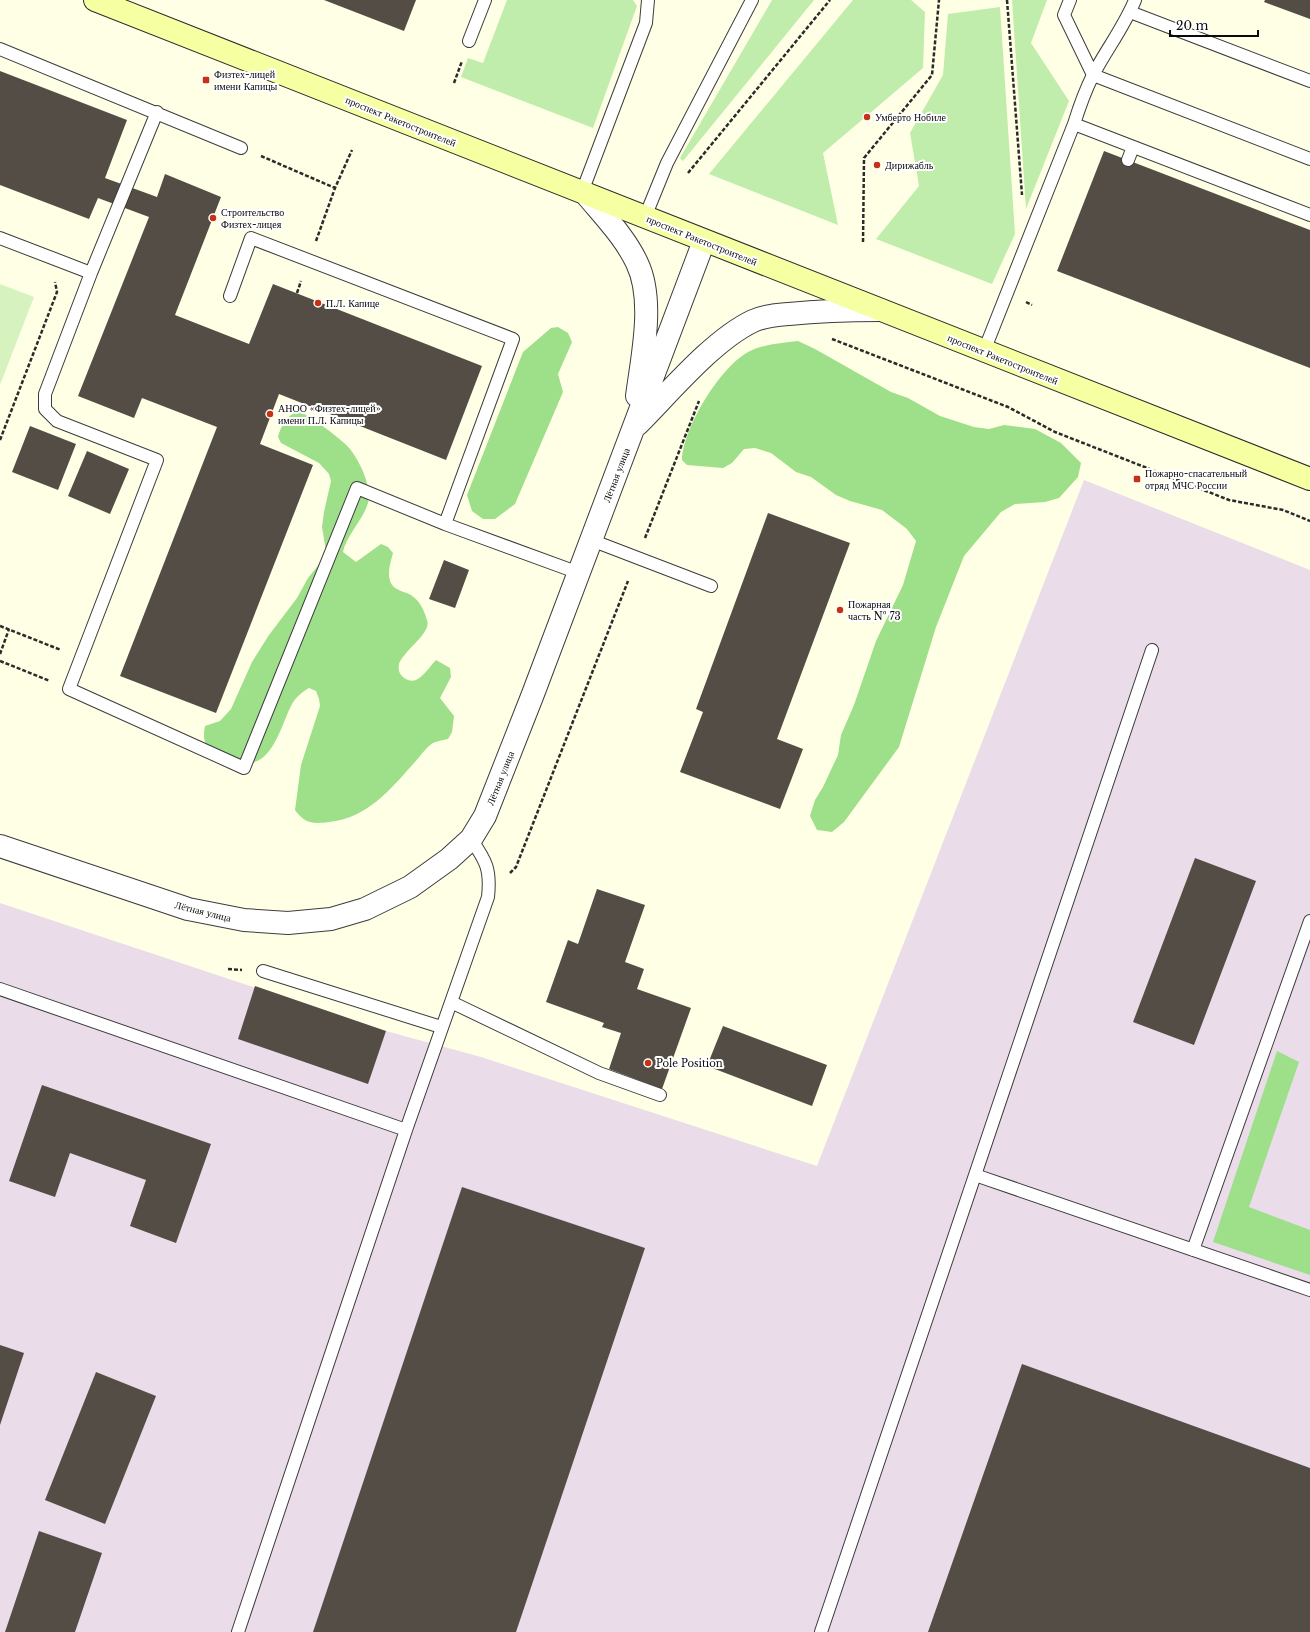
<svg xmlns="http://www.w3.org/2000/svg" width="1310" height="1632" viewBox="0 0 1310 1632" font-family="'Libre Baskerville',serif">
<rect width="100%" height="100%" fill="#ffffe6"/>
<path fill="#eadce9" d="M1084,480L1310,570V1632H0V903L386,1031L481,1057L817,1166Z"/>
<path fill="#c0edac" d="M507,0H633L637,6L593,128L461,77L468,58L483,63Z
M772,0H814L683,161L680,158Z
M853,0H911L925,12L923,68L823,153L838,225L709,174Z
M1012,0H1047L1031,43L1069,101L1026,209Z
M1000,7L1015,234L992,284L876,239L919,186L910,133L943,75L948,14Z"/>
<path fill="#9edf8a" d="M558,327L568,333L572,342L558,374L563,392L515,504L495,519H483L472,511L467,495L523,352L551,328Z
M798,341L815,349L891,392L908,398L940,416L974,427L989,429L1004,425L1035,429L1061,443L1081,463L1078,477L1059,498L1045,502L1015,504L1001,512L964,556L936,627L899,747L844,822L832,832L817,830L810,816L815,800L823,787L838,755L841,735L854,705L876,641L903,585L916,541L907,529L882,510L850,501L836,495L811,477L796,472L771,453L755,448L744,449L732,463L723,468L687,465L682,460C683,428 721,365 750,351C765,344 782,343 798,341Z
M299,411C311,417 342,439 350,449C360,462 372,486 368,503C363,520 346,536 343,552L356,562L381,544L388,547L393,553C390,564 384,582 397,589C401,592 406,592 411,595C420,601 424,610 427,620C432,633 404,650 399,664C398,669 399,674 403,677C417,689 427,669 436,660L450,668L451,677L440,698L454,716L452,732L448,739C443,740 437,741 433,743C426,747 420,757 414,763C390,790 367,818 329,822C313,824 305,824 295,810L301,765L320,706L319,699L316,691L309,688C302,692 296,697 292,704C282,722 273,767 244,763C234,761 223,754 213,750C203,746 203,736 205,726L220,721L231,709L252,662L269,635L297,598L308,578L324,558L326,551L322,527L324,512L331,481L329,474L319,463L281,443L278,437C281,425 287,415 299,411Z
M1277,1051L1299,1062L1249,1207L1310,1230V1275L1213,1242Z"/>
<path fill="#d6f3bf" d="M0,284L34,297L0,385Z"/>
<path fill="#534d45" d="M324,0H416L404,31Z
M1265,0H1310V19L1264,2Z
M0,71L127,120L105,178L157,197L165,174L221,197L175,315L249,344L273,284L482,366L446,460L279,394L260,444L313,465L216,713L120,676L217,427L142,398L134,418L78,396L149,217L98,198L89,219L0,185Z
M1104,151L1310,230V368L1057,271Z
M30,426L76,444L58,490L12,472Z
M87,451L129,469L110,514L68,496Z
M768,513L850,543L777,739L803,749L780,809L680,772L703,712L696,709Z
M444,560L469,570L455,608L429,599Z
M1195,858L1256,881L1194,1045L1133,1022Z
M597,889L645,905L625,962L644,969L637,989L691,1008L662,1089L609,1069L621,1033L602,1027L604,1023L546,1002L568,940L578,944Z
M255,986L386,1031L368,1084L238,1039Z
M723,1026L827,1065L812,1106L707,1066Z
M42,1085L211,1144L176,1243L130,1226L146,1180L70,1153L55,1197L9,1181Z
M462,1187L645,1248L516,1632H313Z
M0,1345L24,1353L0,1425Z
M1022,1364L1310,1468V1632H928Z
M96,1372L156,1396L105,1524L45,1500Z
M39,1531L102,1553L75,1632H5Z"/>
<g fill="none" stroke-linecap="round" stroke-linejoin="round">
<g stroke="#3c3c3c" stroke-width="14">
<path id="service" d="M1070,0L1064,15L1093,75L1310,159
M1130,12L1310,81
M469,41L485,0
M0,49L241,148
M1074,124L1310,215
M1128,160L1133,147
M582,192L646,23L648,0
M645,217L667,163L752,0
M0,238L91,273L157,112
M91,273L45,394V409L57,421L157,460L69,689L244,768L357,488L445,524
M230,296L251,238L513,339L445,524L579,573
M984,351L1074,124C1079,108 1085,91 1093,75C1106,50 1124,27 1135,0
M591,540L711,586
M263,971L441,1027
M0,989L406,1130
M451,1002L599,1073L660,1095
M975,1175L1310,1290
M1193,1250L1310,921
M238,1632L406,1130L488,897C491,869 486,861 471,839
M821,1632L1152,650"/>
</g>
<g stroke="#3c3c3c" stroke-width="24">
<path id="tertiary" d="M585,193C603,215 625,237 637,263C655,300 642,357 637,396
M638,424C670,392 713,340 753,321C764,316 777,315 789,314C819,311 849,310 880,310
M0,846L188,909L244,920L288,923L331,919L365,909L410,887L449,859L471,839L485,816L533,694L704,241"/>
</g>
<g stroke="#2b2b2b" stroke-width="24">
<path id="secondary" d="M95,0L1310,479"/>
</g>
<path stroke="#2b2b2b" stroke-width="2.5" stroke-dasharray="4 2" stroke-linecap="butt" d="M1007,0L1022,195
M454,83L462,61
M261,156L335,188
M688,173L830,0
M316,241L335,188L352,150
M863,242L864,158L932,75L939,0
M297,293L301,281
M1026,302L1032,305
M832,339L1008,407L1055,432L1229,500L1283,510L1310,521
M0,440L57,292L55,282
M645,538L699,401
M0,626L61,650
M0,654L9,629
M0,661L50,681
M510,873L516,867L628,581
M228,969L242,970"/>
<use href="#service" stroke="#fff" stroke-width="12"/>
<use href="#tertiary" stroke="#fff" stroke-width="22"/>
<use href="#secondary" stroke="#f6ffa1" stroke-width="22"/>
</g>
<g fill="#c63215" stroke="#fff" stroke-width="1.5">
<rect x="202" y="76" width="8" height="8" rx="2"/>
<circle cx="867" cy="117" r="4"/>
<circle cx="877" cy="165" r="4"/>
<circle cx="213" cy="218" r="4"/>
<circle cx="318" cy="303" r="4"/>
<circle cx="270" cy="414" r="4"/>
<rect x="1133" y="475" width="8" height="8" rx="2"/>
<circle cx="840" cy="610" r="4"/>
<circle cx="648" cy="1063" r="4"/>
</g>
<g text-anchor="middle" stroke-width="4" stroke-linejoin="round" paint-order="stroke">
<g font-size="10" fill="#090909" stroke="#fff" text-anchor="start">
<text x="214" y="78">Физтех-лицей<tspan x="214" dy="12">имени Капицы</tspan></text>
<text x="875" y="121">Умберто Нобиле</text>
<text x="885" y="169">Дирижабль</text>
<text x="221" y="216">Строительство<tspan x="221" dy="12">Физтех-лицея</tspan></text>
<text x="326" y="307">П.Л. Капице</text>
<text x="278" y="412">АНОО «Физтех-лицей»<tspan x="278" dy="12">имени П.Л. Капицы</tspan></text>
<text x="1145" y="477">Пожарно-спасательный<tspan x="1145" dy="12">отряд МЧС России</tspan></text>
<text x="848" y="608">Пожарная<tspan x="848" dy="12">часть № 73</tspan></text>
<text x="656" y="1067">Pole Position</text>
</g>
<g font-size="10" fill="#090909" stroke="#fff">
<text transform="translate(401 121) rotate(22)" y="4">проспект Ракетостроителей</text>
<text transform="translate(702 240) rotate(22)" y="4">проспект Ракетостроителей</text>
<text transform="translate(1003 359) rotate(22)" y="4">проспект Ракетостроителей</text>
<text transform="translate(616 475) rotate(-69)" y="4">Лётная улица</text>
<text transform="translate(500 778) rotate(-68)" y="4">Лётная улица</text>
<text transform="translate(203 911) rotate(14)" y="4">Лётная улица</text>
</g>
</g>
<path d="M1170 30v6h88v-6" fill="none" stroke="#090909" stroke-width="2"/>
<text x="1176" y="30" font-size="12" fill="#090909" stroke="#ffffff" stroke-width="3" paint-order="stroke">20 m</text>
</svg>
